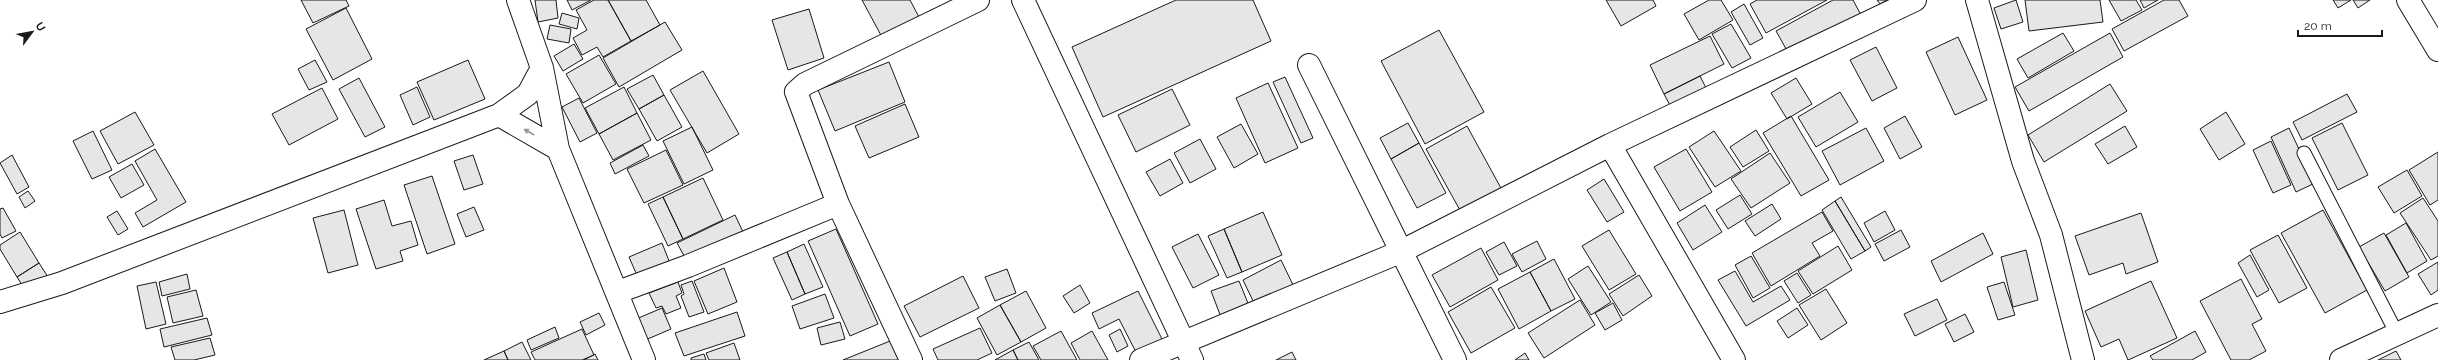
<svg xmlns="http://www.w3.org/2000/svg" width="2438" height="360" viewBox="0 0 2438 360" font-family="Raleway,sans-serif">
<rect width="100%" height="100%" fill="#fff"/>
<path fill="#e6e6e6" stroke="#1a1a1a" d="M301,0H346L349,6L313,23Z
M535,0H556L558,18L538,22Z
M567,0H591L572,10Z
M594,0H608L631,41L603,57L597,47L582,55L573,38L587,30L576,10Z
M608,0H646L660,25L631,41Z
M862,0H910L920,19L883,39Z
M1176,0H1253L1271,41L1103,117L1072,47Z
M1606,0H1653L1656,6L1621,26Z
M1709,0H1721L1733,20L1699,40L1684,14Z
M1757,0H1827L1766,33L1750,4Z
M1833,0H1853L1862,17L1790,56L1776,31Z
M1877,0H1887L1880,4Z
M2016,0L2023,22L2001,29L1994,8Z
M2025,0H2100L2103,22L2029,31Z
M2109,0H2136L2142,10L2121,21Z
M2140,0H2158L2144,8Z
M2164,0H2179L2188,16L2124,51L2112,29Z
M2333,0H2351L2338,8Z
M2353,0H2370L2358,8Z
M1744,4L1763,38L1750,45L1731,12Z
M346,8L372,59L333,80L306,29Z
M809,9L824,58L788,70L772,20Z
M562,13L579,18L577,29L559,24Z
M665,22L682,50L619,87L603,58Z
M1731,24L1751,58L1732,68L1712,34Z
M550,25L571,29L569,43L547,39Z
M1439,30L1484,112L1425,144L1381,61Z
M2063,33L2074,51L2028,78L2017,59Z
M2110,33L2123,57L2029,111L2015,87Z
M1710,36L1724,64L1664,94L1650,65Z
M1958,37L1987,100L1955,115L1926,52Z
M574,44L583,59L563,71L554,56Z
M1876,47L1897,88L1872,101L1850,60Z
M599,55L616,84L583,103L566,74Z
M315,60L327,82L309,90L298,69Z
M468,60L485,99L434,120L417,82Z
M889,62L905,102L835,131L818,90Z
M703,71L739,134L707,153L670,90Z
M653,75L664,95L639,109L627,89Z
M1700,76L1710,96L1674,113L1664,94Z
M1285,77L1313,138L1301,143L1273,82Z
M359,78L385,127L365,137L339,89Z
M1796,78L1812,104L1787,119L1771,93Z
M1268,83L1298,148L1265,163L1236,98Z
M2110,84L2127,111L2044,162L2028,135Z
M417,87L430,117L413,125L400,95Z
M624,87L637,113L599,134L585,108Z
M322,88L338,119L289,145L272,114Z
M1172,89L1190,125L1136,152L1118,115Z
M1840,92L1858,122L1816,147L1798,117Z
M2347,94L2357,112L2302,140L2293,122Z
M664,95L682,127L657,141L639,109Z
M579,98L597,133L580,142L562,107Z
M905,104L919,137L869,158L855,126Z
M135,112L154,145L118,164L100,131Z
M2226,112L2245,144L2219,160L2200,129Z
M637,113L651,140L613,160L599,134Z
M1791,116L1829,180L1801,196L1763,133Z
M1905,116L1922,147L1900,159L1884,128Z
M1408,123L1419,143L1391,159L1380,138Z
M2342,123L2368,175L2338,190L2312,138Z
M1241,124L1258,154L1234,168L1217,137Z
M1467,126L1502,190L1461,212L1426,149Z
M2125,126L2137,147L2108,164L2095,144Z
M692,127L713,170L684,184L663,141Z
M1866,128L1884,161L1840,185L1822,151Z
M2289,128L2315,183L2296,192L2271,137Z
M1756,130L1769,151L1743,167L1730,147Z
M93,131L112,170L92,179L73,141Z
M1714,131L1741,171L1715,187L1689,147Z
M1200,139L1216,169L1190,183L1174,153Z
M2271,141L2291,185L2273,193L2253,150Z
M1419,143L1446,193L1417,208L1391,159Z
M643,145L649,156L615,174L610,163Z
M155,149L186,202L143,227L135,213L157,200L135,161Z
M1686,149L1712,192L1680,211L1654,167Z
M666,150L683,185L644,203L627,169Z
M2438,152V200L2430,205L2409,170Z
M1770,153L1790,183L1751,208L1731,179Z
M12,155L29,187L17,194L0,163Z
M473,155L483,184L464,190L454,161Z
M1170,159L1183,183L1160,196L1146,172Z
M132,164L144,185L121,198L109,177Z
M2407,170L2422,196L2394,213L2378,187Z
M432,176L455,244L427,254L404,185Z
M703,178L723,220L683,239L663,197Z
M1604,179L1624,212L1607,222L1587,190Z
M28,191L35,201L25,208L19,197Z
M1740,195L1752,214L1728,229L1716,210Z
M663,197L683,239L668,246L648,204Z
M1841,197L1871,247L1865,251L1835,201Z
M2423,198L2438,221V256L2431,260L2400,213Z
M384,200L392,226L411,221L418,245L400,251L403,261L376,269L356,209Z
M1835,201L1865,251L1851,259L1822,210Z
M1772,204L1781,219L1755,236L1745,221Z
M1705,205L1722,232L1693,250L1677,223Z
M474,207L484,230L466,237L457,214Z
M3,208L16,231L2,238L0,234V209Z
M344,210L358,265L328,273L313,218Z
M2323,210L2367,290L2325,313L2281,233Z
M117,211L128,229L118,235L107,217Z
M1885,211L1895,230L1874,242L1864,223Z
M1263,212L1282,255L1242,272L1224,229Z
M1822,212L1833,231L1812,243L1820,256L1771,286L1752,253Z
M2141,213L2158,262L2126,274L2123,263L2089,275L2075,236Z
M735,215L745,236L688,263L677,243Z
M2406,223L2427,261L2407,273L2386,235Z
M836,229L878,324L850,336L808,241Z
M1224,229L1242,272L1227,278L1208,236Z
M1609,230L1636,274L1609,290L1582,246Z
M1901,230L1910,247L1884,261L1875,244Z
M20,232L39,263L17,277L0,249V245Z
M1983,233L1993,254L1941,282L1931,261Z
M2384,233L2409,277L2385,291L2359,247Z
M1198,234L1219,275L1193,288L1172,247Z
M2278,235L2307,288L2279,303L2250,250Z
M1537,241L1546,259L1522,272L1512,254Z
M1504,242L1517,266L1499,275L1486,252Z
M662,243L671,266L639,280L629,257Z
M804,244L823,287L805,294L787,252Z
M1838,246L1852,270L1813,294L1798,271Z
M1481,248L1498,280L1450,307L1432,275Z
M2026,250L2038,300L2013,307L2001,257Z
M787,252L805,294L792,300L773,258Z
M2250,255L2269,290L2257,297L2238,263Z
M1751,256L1770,288L1753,298L1735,265Z
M1554,259L1575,299L1551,311L1530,272Z
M1281,260L1294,287L1255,305L1243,280Z
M2438,262V290L2431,295L2418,274Z
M39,263L48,277L25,290L17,277Z
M1588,266L1611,302L1591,315L1568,279Z
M724,268L737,302L708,314L694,281Z
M1007,269L1016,293L995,301L985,277Z
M1735,271L1753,302L1781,286L1790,300L1746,326L1718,280Z
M1530,272L1551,311L1519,329L1498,289Z
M1797,273L1811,295L1798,303L1784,281Z
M187,274L190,289L162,296L159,282Z
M1639,275L1652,296L1623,316L1609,294Z
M963,276L979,308L920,337L904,306Z
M2241,279L2262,319L2252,324L2266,351L2249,360H2231L2200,301Z
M692,281L704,312L689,317L681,296L684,294L681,285Z
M1239,281L1252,313L1224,325L1211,291Z
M2151,281L2177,338L2128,360L2119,339L2101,347L2085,311Z
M156,282L166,324L146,329L137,286Z
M678,282L682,293L676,296L681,308L666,314L662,306L656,308L649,293Z
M2004,282L2015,315L1998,320L1987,287Z
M1080,285L1090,303L1074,313L1063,296Z
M1491,287L1515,328L1471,353L1448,312Z
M1826,289L1847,323L1821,340L1799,305Z
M196,290L203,316L173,323L167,297Z
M1026,291L1046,328L1021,342L1000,305Z
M1138,291L1164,343L1138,356L1119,319L1099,329L1092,313Z
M825,294L834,318L800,329L792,306Z
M1937,299L1947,320L1915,336L1904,314Z
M1580,300L1595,325L1544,358L1528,333Z
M1613,303L1622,320L1605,330L1595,313Z
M1000,305L1021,342L997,355L977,318Z
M662,308L671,329L643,341L634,320Z
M1797,308L1808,325L1788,338L1777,321Z
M737,312L745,336L684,356L675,333Z
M599,313L605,325L586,335L580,322Z
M1965,314L1974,332L1954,342L1945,324Z
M207,318L212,335L164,347L160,329Z
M840,322L845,339L821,345L817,328Z
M555,327L559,338L531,350L527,340Z
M980,328L992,353L977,360H938L933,349Z
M582,329L594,355L582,360H535L531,352Z
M1120,329L1128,346L1117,352L1109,335Z
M1061,331L1077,360H1041L1033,346Z
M1092,331L1108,360H1080L1071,343Z
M2195,331L2206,352L2192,360H2153L2150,356Z
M210,338L215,355L194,360H175L171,347Z
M895,339L904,360H843Z
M522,342L531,360H508L504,351Z
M1029,342L1039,360H1018L1013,350Z
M734,343L740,360H709L706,353Z
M1013,350L1018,360H995Z
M504,351L508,360H484Z
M2396,351L2401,360H2378Z
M1292,352L1296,360H1276Z
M1525,353L1529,360H1515Z
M595,354L598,360H584Z
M704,354L706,360H691V358Z"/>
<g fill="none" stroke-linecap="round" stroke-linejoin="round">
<g stroke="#1a1a1a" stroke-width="15">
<path id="service" d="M2304,153L2397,334"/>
</g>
<g stroke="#1a1a1a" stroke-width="24">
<path id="minor" d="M518,0L542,68L558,149L644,360
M1023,0L1192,360
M1977,0L2023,161L2051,235L2083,360
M2408,0L2438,50
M1309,65L1455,360
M499,115L558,149
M1610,145L1734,360
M838,204L796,92L805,84L978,0
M618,292L688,266L838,204L911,360
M0,302L62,283L499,115L528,94L542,68
M1141,360L1400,252L1610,145L1915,0
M2341,360L2438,315"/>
</g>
<use href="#service" stroke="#fff" stroke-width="13"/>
<use href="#minor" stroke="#fff" stroke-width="22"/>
</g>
<defs><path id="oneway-solid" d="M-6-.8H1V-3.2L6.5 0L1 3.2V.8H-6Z"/></defs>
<use fill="#989898" href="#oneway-solid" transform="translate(529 132) rotate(-150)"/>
<g transform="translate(32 32) rotate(58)" stroke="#ffffff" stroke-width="3" paint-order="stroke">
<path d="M0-3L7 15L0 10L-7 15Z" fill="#1a1a1a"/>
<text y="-6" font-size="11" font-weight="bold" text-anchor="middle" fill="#1a1a1a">U</text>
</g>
<path d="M2298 30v6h84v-6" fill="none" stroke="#1a1a1a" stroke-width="2"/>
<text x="2304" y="30" font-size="12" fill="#1a1a1a" stroke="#ffffff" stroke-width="3" paint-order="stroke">20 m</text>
</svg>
